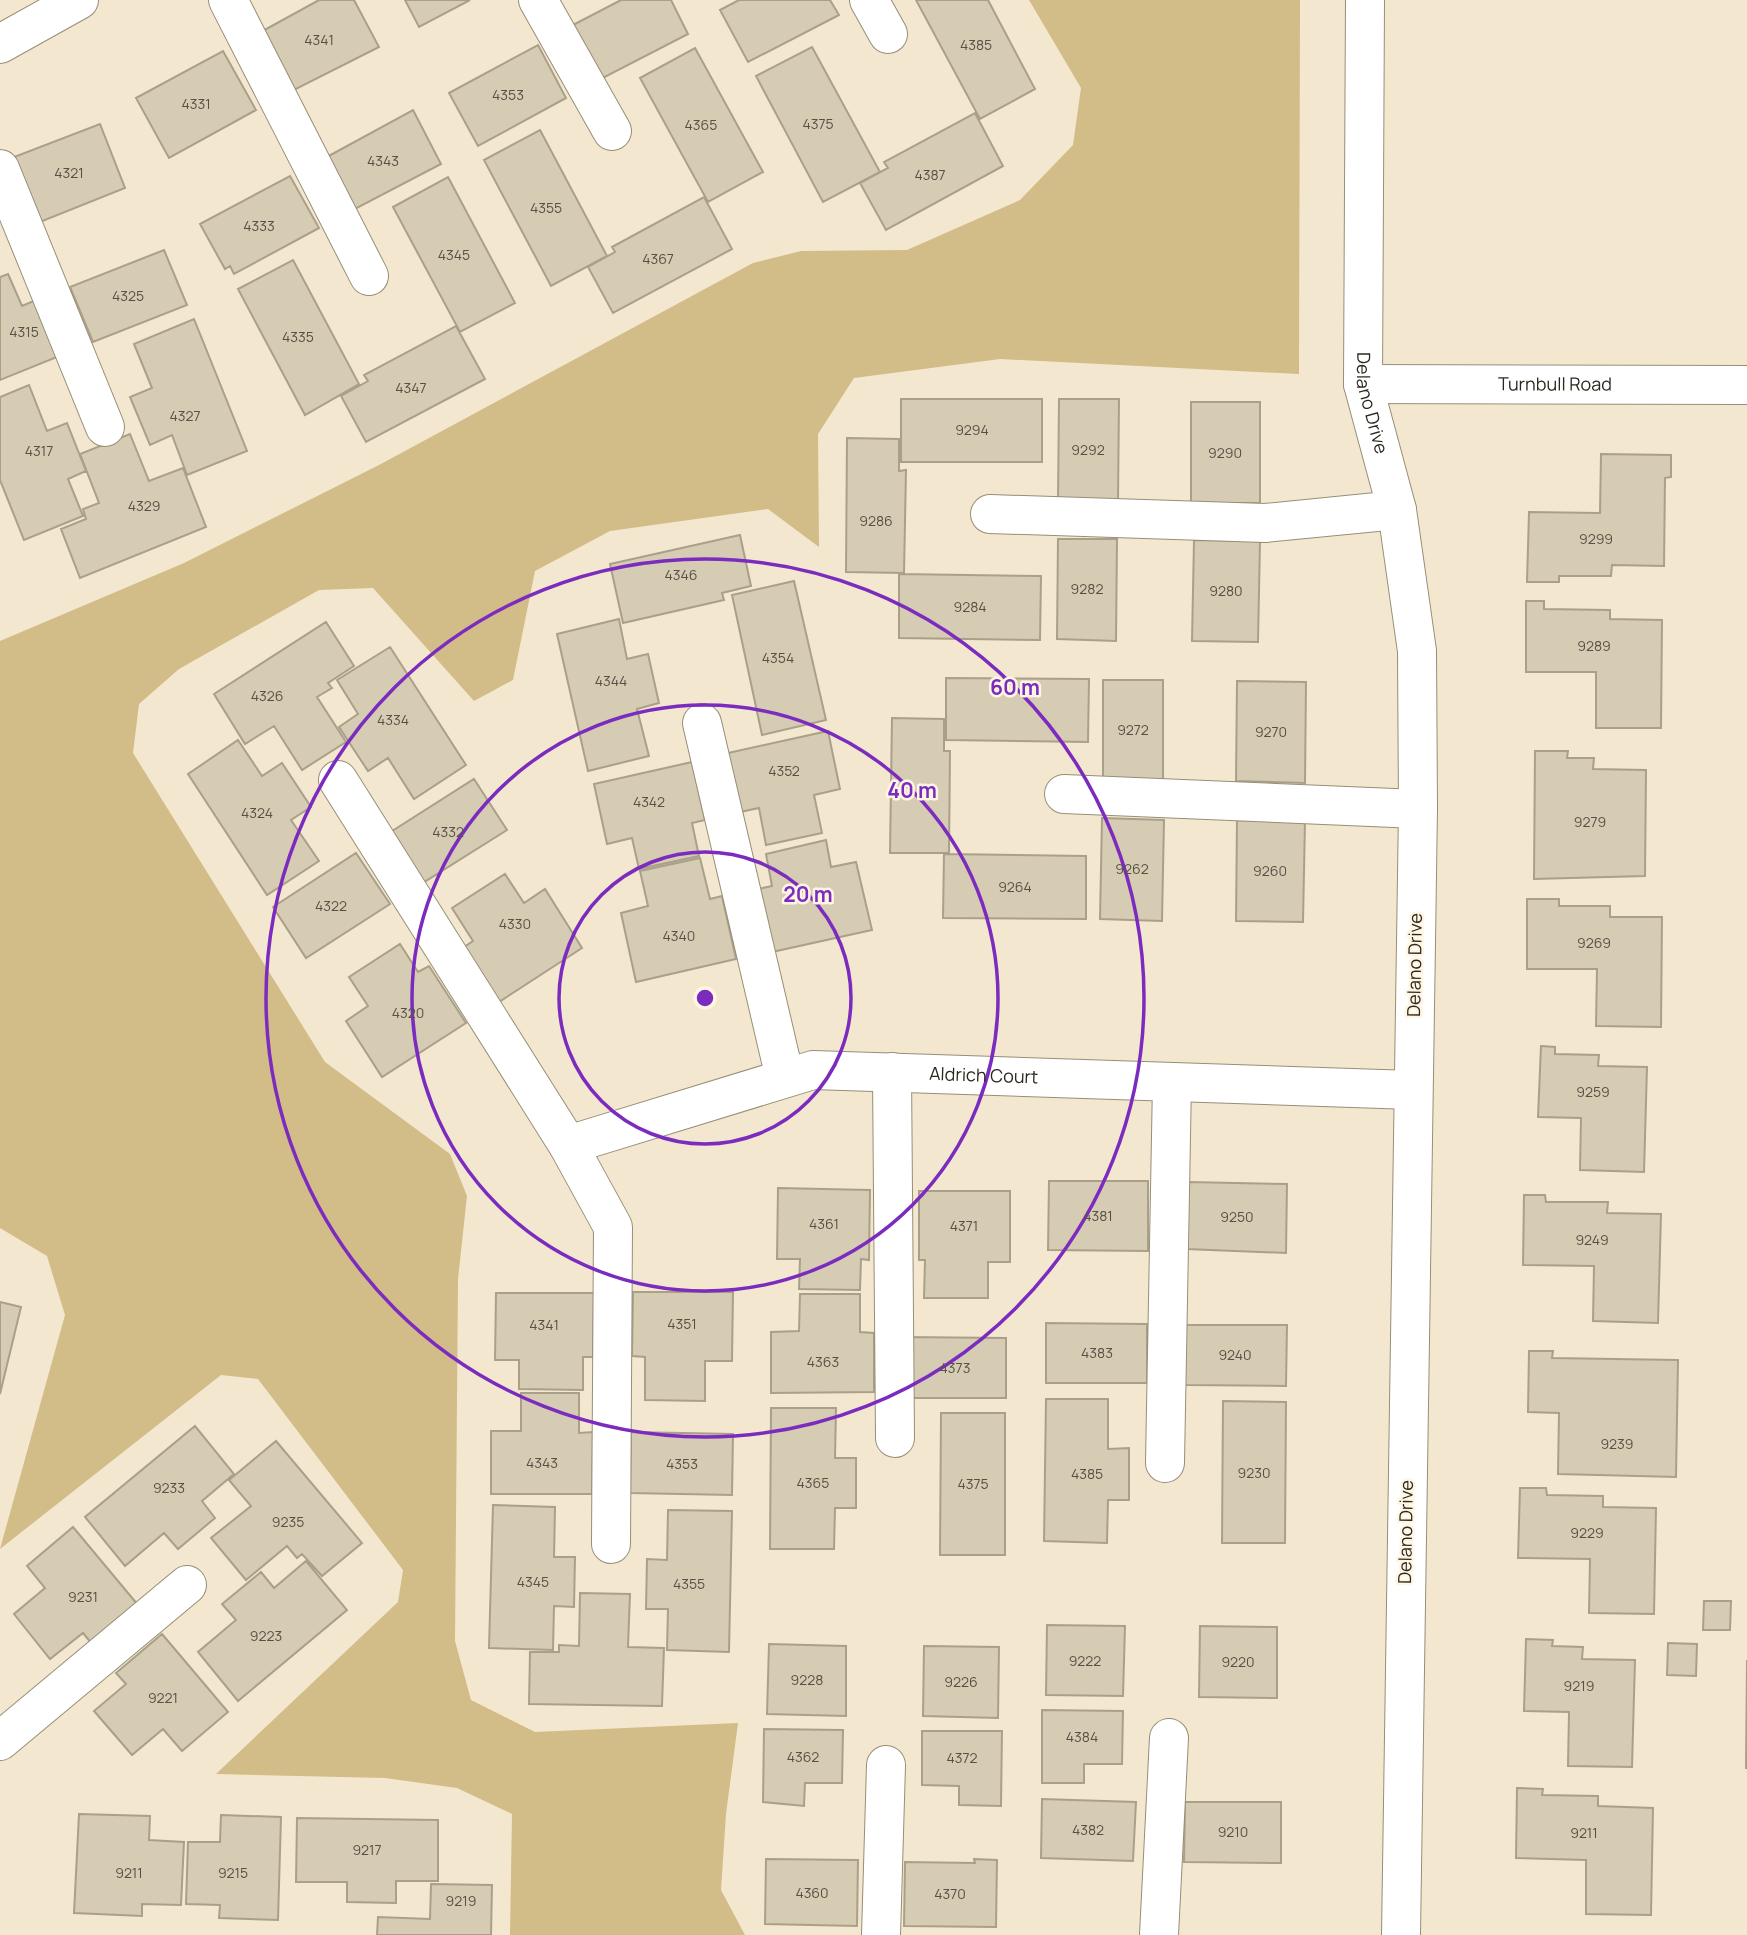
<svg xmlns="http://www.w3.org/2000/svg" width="1747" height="1935" viewBox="0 0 1747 1935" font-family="Manrope,sans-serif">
<rect width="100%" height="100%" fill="#f3e8cf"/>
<path fill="#d2bc87" d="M1029,0H1300L1299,374L1000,359L854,378L818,434L819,547L768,509L610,531L535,571L513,680L474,701L373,588L319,590L179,669L139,704L133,753L325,1062L450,1154L467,1196L458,1279L455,1641L471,1700L535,1732L738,1723L726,1814L721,1890L745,1935H510L512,1814L457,1788L385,1778L216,1774L398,1602L403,1570L258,1379L221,1375L0,1549L65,1315L47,1256L0,1228V641L184,563L379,465L753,263L801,251L907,250L1020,200L1073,145L1081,88Z"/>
<path fill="#d6cbb3" stroke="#aaa089" stroke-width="2" d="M319,0H354L379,47L290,92L259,33Z
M405,0H470L419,27Z
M621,0H671L688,34L599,80L571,26Z
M739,0H830L839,15L748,62L720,10Z
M916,0H988L1035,89L980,119Z
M538,45L566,98L478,146L449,93Z
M812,47L880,172L823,202L756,76Z
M695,48L763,172L708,202L640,78Z
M223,51L256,110L169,158L136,98Z
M413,110L441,164L353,210L325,158Z
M975,113L1003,166L886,230L860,183L888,168L884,162Z
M100,124L125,188L40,222L14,157Z
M540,130L607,256L551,286L484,160Z
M290,176L319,228L234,274L230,266L225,269L200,224Z
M448,177L515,303L460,332L393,207Z
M704,197L732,249L613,313L588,267L615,252L612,247Z
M164,250L187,305L93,342L70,287Z
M293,260L359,384L305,415L238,289Z
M8,274L22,306L36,300L57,357L0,380V277Z
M194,319L247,451L187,475L172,435L150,445L130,397L152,388L134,344Z
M456,326L485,379L366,442L341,396L368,381L364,375Z
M29,385L47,431L67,423L86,471L68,479L83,516L24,540L0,480V397Z
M901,399H1042V462H901Z
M1059,399H1119L1118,502H1058Z
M1191,402H1260V503H1191Z
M130,434L149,481L183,468L206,527L80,578L61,529L86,519L83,509L99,503L80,454Z
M847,438L899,439V471L906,470L904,573L846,572Z
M1601,454L1671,455V477L1665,478L1664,566L1612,565L1611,576H1559V582H1527L1529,512L1600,513Z
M740,535L751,586L722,593L724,600L623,623L610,564Z
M1058,539H1117L1116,641L1057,639Z
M1194,540L1260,541L1258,642L1192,641Z
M899,574L1041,576L1040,640L899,638Z
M794,581L826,720L762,735L732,595Z
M1526,601H1544V609L1610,610V619L1662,620L1661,728H1596V672H1526Z
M619,619L627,659L648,654L659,703L637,709L649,756L588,771L557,634Z
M326,622L354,666L328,683L332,688L317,697L346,742L302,770L274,726L245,744L214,694Z
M390,647L466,765L414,799L388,758L368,771L339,727L358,714L337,680Z
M946,678L1089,679L1088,742L946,740Z
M1103,680H1163V781L1103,780Z
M1237,681L1306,682L1305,783L1236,781Z
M892,718L944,719V751H950L949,853H890Z
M828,731L840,789L814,795L822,833L766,845L759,808L740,812L728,753Z
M238,740L262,776L282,763L311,807L291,820L319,861L267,895L188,774Z
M1535,751H1568L1567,758H1594L1593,769L1646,770L1645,876L1534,879Z
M692,762L705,820L692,823L699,856L639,869L632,838L607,844L594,784Z
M474,779L507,830L421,884L389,833Z
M1102,818L1164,820L1162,921L1100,919Z
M1237,820L1305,821L1303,922L1236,921Z
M826,840L831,867L856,862L872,930L772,952L758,889L772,886L766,854Z
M356,853L390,904L306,958L273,907Z
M944,854L1086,856V919L943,918Z
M700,858L710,899L722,896L736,959L636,982L621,913L648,906L640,871Z
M505,874L524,903L545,889L582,948L499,1002L464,947L473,941L452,908Z
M1527,899H1559V906H1610V917H1662L1661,1027L1596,1026L1597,969H1527Z
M400,944L418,972L429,966L466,1023L382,1077L346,1021L368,1006L349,977Z
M1541,1046L1555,1047V1054L1599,1055L1598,1066L1647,1067L1644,1172L1580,1170L1581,1118L1538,1117Z
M1049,1181H1148V1251L1048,1250Z
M1188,1182L1287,1184L1286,1253L1186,1249Z
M778,1188L870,1190L869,1260L861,1259L860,1290L799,1289L800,1259H777Z
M919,1191H1010V1262H988V1298H924L925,1260H919Z
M1524,1195H1545L1546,1202H1608L1607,1213L1661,1214L1658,1323L1593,1321L1594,1266L1523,1265Z
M633,1292H733L732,1361H705V1401L645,1400V1357L632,1356Z
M496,1293H594L593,1357H583V1390L519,1389V1360H495Z
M800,1294H860V1332L874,1333V1392L771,1393V1332L799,1331Z
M0,1302L21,1307L0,1394Z
M1046,1323L1147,1324V1383H1046Z
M1185,1325H1287L1286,1386L1184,1385Z
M905,1337L1006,1338V1398H904Z
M1529,1351H1553L1552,1358L1678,1360L1676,1477L1558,1474L1559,1413L1528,1412Z
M521,1393H579V1433L593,1432L592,1494H491V1431H521Z
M1046,1399H1108V1449L1129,1448V1500H1108L1107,1543L1044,1541Z
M1223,1401L1286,1402L1285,1543H1222Z
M771,1408H836L835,1458H856V1508H835L834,1549H770Z
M941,1413H1005V1555H940Z
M195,1426L234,1474L202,1501L215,1518L178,1549L164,1533L125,1566L85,1517Z
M631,1432L733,1434L732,1495L630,1493Z
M276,1441L362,1543L322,1576L302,1554L297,1558L287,1546L246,1580L211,1538L251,1506L229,1480Z
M1520,1488H1546L1547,1495L1603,1496V1507L1656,1508L1654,1614L1589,1613L1590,1559L1518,1558Z
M493,1505L555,1507L554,1557H575L574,1607L554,1606L553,1650L489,1648Z
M668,1510L732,1511L729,1652L667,1650L668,1609H646L647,1559L667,1560Z
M73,1527L138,1605L92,1644L83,1633L50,1659L14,1614L45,1588L27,1566Z
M306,1561L347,1610L238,1701L198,1652L236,1620L222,1604L261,1572L274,1588Z
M580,1593L630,1594L628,1647L664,1648L662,1706L529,1704L530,1652H559V1645L579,1646Z
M1704,1601H1731L1730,1630H1703Z
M1047,1625L1125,1626L1123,1696L1046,1695Z
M1200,1626L1277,1627V1698L1199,1697Z
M162,1634L228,1712L182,1751L163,1729L132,1755L94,1711L126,1684L116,1673Z
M1526,1639L1553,1640L1552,1646L1583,1647L1582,1659L1635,1660L1632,1767L1568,1766L1569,1712L1524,1711Z
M1668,1643L1697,1644L1696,1676L1667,1675Z
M769,1644L846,1646V1716L767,1714Z
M924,1646L999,1647L998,1718L923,1716Z
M1747,1660V1768H1746Z
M1042,1710L1123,1711L1122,1764H1084V1783H1042Z
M764,1729L843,1730L842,1783H805L804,1806L763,1802Z
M922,1731H1002L1001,1806L959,1805V1786L922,1785Z
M1517,1788L1543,1789L1542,1795L1598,1796V1806L1653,1808L1651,1915L1586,1914V1860L1516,1858Z
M1042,1799L1136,1802L1133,1861L1041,1858Z
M1185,1802H1281V1863L1184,1862Z
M79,1814L150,1816L149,1840L184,1842L181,1905L142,1904V1916L74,1913Z
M221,1815L281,1817L278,1920L219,1918L220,1905L186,1904L188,1842H220Z
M297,1818L438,1820V1881H396V1903L347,1902V1882H296Z
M766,1859L858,1860L857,1926L765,1924Z
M974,1859L997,1860L996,1927L904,1926L905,1862L975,1863Z
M431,1884L492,1885L491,1935H377L378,1917L430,1919Z"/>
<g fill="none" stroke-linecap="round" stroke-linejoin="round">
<g stroke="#978e77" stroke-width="40">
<g id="minor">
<path d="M228,0L369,276"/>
<path d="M538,0L612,131"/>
<path d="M869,0L888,34"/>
<path id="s1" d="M1365,0L1363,384L1397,510L1417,651L1418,809L1401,1935"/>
<path d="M0,44L79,0"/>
<path d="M0,169L105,427"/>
<path id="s2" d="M1363,384L1747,385"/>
<path d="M990,514L1265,523L1397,510"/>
<path d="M702,723L785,1078"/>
<path d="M338,780L568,1145L613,1227L611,1544"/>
<path d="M1064,794L1418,809"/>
<path d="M892,1072L895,1438"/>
<path id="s3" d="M568,1145L813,1070L1412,1090"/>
<path d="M1165,1463L1172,1082"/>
<path d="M0,1741L187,1585"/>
<path d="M881,1935L886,1765"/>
<path d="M1159,1935L1169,1738"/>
</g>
</g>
<use href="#minor" stroke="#fff" stroke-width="38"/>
</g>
<g fill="none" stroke="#7b2cbf" stroke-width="3.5">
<circle cx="705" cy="998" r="146"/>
<circle cx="705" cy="998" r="293"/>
<circle cx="705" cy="998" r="439"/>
</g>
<g text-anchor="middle" stroke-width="5" stroke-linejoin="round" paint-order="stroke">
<g font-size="14" fill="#565144">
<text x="319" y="45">4341</text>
<text x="976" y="50">4385</text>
<text x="508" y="100">4353</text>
<text x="196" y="109">4331</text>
<text x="818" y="129">4375</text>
<text x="701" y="130">4365</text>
<text x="383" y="166">4343</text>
<text x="69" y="178">4321</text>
<text x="930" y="180">4387</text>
<text x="546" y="213">4355</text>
<text x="259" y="231">4333</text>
<text x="454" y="260">4345</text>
<text x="658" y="264">4367</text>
<text x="128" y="301">4325</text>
<text x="24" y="337">4315</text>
<text x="298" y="342">4335</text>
<text x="411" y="393">4347</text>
<text x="185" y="421">4327</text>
<text x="972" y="435">9294</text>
<text x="1088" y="455">9292</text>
<text x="39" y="456">4317</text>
<text x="1225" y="458">9290</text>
<text x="144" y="511">4329</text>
<text x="876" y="526">9286</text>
<text x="1596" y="544">9299</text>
<text x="681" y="580">4346</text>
<text x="1087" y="594">9282</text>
<text x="1226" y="596">9280</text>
<text x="970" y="612">9284</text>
<text x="1594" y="651">9289</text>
<text x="778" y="663">4354</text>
<text x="611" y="686">4344</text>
<text x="267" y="701">4326</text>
<text x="393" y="725">4334</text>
<text x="1133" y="735">9272</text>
<text x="1271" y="737">9270</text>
<text x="784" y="776">4352</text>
<text x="649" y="807">4342</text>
<text x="257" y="818">4324</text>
<text x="1590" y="827">9279</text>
<text x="448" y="837">4332</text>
<text x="1132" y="874">9262</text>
<text x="1270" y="876">9260</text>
<text x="1015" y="892">9264</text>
<text x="331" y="911">4322</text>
<text x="515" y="929">4330</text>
<text x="679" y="941">4340</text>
<text x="1594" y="948">9269</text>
<text x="408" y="1018">4320</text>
<text x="1593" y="1097">9259</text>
<text x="1098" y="1221">4381</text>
<text x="1237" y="1222">9250</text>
<text x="824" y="1229">4361</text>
<text x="964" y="1231">4371</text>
<text x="1592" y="1245">9249</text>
<text x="682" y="1329">4351</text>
<text x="544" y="1330">4341</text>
<text x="1097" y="1358">4383</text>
<text x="1235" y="1360">9240</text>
<text x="823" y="1367">4363</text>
<text x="955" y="1373">4373</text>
<text x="1617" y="1449">9239</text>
<text x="542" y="1468">4343</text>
<text x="682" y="1469">4353</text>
<text x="1254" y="1478">9230</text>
<text x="1087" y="1479">4385</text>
<text x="813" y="1488">4365</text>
<text x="973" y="1489">4375</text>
<text x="169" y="1493">9233</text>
<text x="288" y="1527">9235</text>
<text x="1587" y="1538">9229</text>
<text x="533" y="1587">4345</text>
<text x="689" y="1589">4355</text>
<text x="83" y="1602">9231</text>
<text x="266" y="1641">9223</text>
<text x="1085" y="1666">9222</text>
<text x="1238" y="1667">9220</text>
<text x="807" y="1685">9228</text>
<text x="961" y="1687">9226</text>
<text x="1579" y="1691">9219</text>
<text x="163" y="1703">9221</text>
<text x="1082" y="1742">4384</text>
<text x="803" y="1762">4362</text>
<text x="962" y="1763">4372</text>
<text x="1088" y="1835">4382</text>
<text x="1233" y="1837">9210</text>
<text x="1584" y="1838">9211</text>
<text x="367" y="1855">9217</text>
<text x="129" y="1878">9211</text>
<text x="233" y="1878">9215</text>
<text x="812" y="1898">4360</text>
<text x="950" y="1899">4370</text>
<text x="461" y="1906">9219</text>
</g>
<g font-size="18" fill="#2c281f" stroke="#fef6e2">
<text dy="6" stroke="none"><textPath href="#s2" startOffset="192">Turnbull Road</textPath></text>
<text dy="6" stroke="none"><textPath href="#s1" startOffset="404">Delano Drive</textPath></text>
<text transform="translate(1415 965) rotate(-89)" y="6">Delano Drive</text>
<text dy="6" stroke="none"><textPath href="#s3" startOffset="427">Aldrich Court</textPath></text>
<text transform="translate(1406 1532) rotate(-89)" y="6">Delano Drive</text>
</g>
</g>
<circle cx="705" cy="998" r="10" fill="#7b2cbf" stroke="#fef6e2" stroke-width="3.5"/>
<g font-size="21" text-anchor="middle" font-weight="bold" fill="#7b2cbf" stroke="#fef6e2" stroke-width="5" stroke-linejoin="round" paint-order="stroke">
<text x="1015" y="695">60 m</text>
<text x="912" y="798">40 m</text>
<text x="808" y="902">20 m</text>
</g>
</svg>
